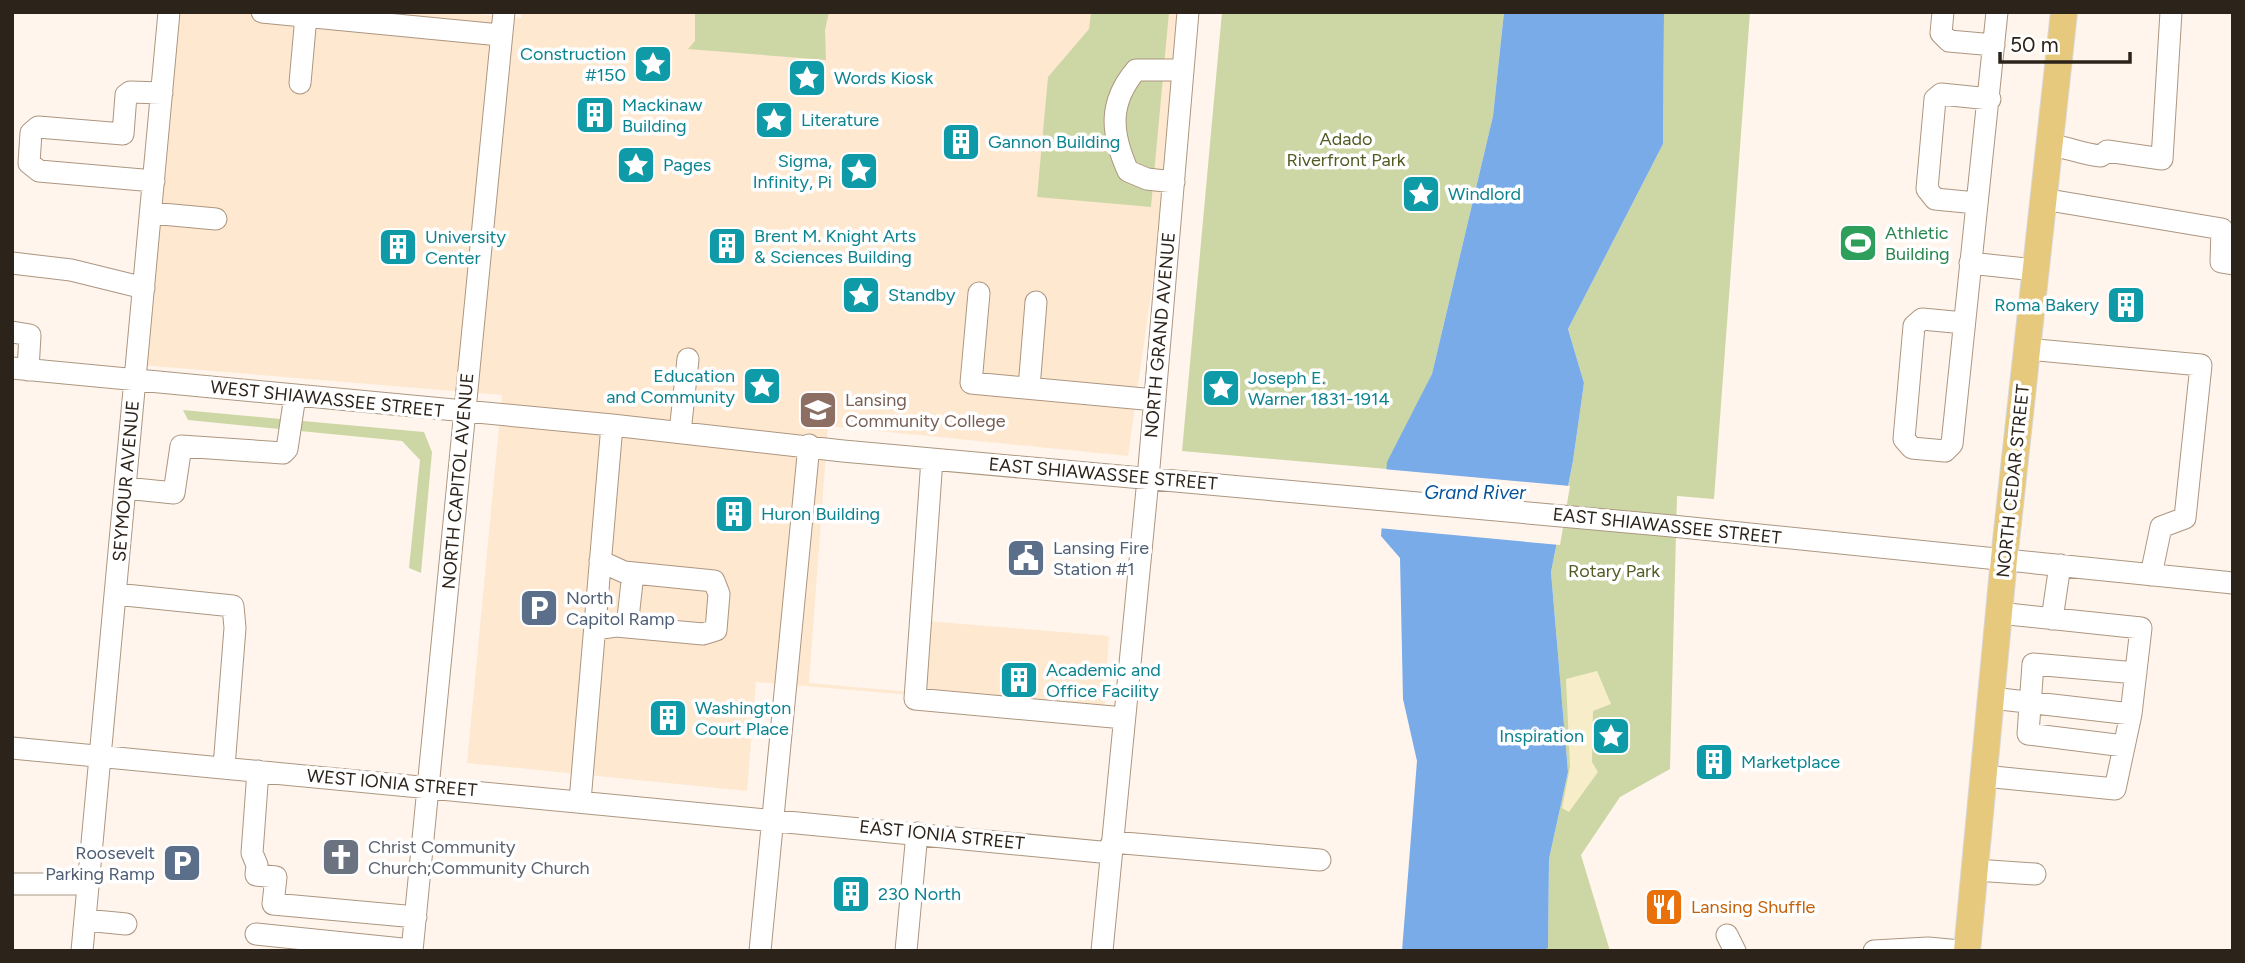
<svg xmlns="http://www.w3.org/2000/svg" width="2245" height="963" viewBox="0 0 2245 963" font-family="Figtree,sans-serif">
<rect width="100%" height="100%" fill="#fff5ec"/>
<path fill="#ffe8d0" d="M179,12H446L521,18L522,12H1191L1128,456L828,426L809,683L921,693L927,621L1109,636L1104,711L756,682L747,791L467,763L502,395L141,365Z"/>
<path fill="#cdd7a6" d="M695,12H829L825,30L826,60L688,49L695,41Z
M1091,12H1169L1151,207L1037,197L1048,77L1089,29Z
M1222,12H1504L1493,116L1432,374L1387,469L1182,451Z
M1664,12H1750L1714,499L1677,496L1670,769L1620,797L1581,855L1610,951H1541L1548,947L1549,859L1568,772L1551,572L1573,461L1584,383L1568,329L1663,144Z
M183,410L424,432L432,452L421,573L409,568L420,460L402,441L188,420Z"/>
<path fill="#f7edc8" d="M1597,671L1611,704L1593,711L1592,762L1598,772L1569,812L1562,808L1570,767L1566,679Z"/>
<path fill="#78abe8" d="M1504,12H1664L1663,144L1568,329L1584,383L1573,461L1551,572L1568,772L1549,859L1548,948L1541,951H1402L1417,761L1403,699L1400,558L1381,536L1387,462L1432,374L1493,116Z"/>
<path fill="#fff5ec" d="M1383,469L1570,486L1560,545L1378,528Z"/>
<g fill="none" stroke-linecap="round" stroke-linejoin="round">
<g stroke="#ac9680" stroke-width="23">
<path id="minor" d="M262,12L500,35
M1943,12L1941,33L1949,41L1994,45
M300,83L306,16
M2049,145C2068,147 2081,154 2101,156L2107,151L2162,159L2171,12
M154,181L39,171L29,163L31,133L38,127L123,134L126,95L130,92L162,93
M1174,182L1147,179L1128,171C1111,133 1108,103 1136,70H1183
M2043,199L2222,229L2221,262L2233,264
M1976,203L1935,199L1927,189L1935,99L1941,94L1990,99
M151,213L216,219
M12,263L71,270L144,288
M1970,263L2035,270
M979,293L971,383L1155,400
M1964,323L1922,319L1914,326L1904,439L1912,448L1945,451L1952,444L1997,12
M12,332L30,335L28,370
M2027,349L2201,365L2185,518L2161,527L2151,575
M12,368L612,425L843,451L1672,526L2233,583
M1029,388L1036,302
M680,432L688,359
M932,459L915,699L1124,718
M125,488L174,493L181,446L283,453L287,449L295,396
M115,594L233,606L235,628L224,767
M2052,619L2060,565
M627,627L633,573
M595,629L616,626L703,634L716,630L719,594L714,581L624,572L600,561
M1992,698L2131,714
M2124,746L2028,734L2033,664L2136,673
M12,748L1111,853
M258,771L252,853L257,865L256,875L276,877L273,904L416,917
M1984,776L2115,789L2131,714L2141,628L1999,613
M580,801L612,425
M1112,842L1320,860
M1975,870L2035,874
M12,884H88
M85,920L126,924
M256,934L412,950
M1727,935L1735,951
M82,951L169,12
M412,951L504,12
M760,951L809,445
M906,951L917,833
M1102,951L1148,479L1188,12
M1874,951L1928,948L1960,951"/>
</g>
<g stroke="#d9d7d6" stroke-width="28">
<path id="major" d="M1967,951L2004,559L2064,12"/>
</g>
<use href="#minor" stroke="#fff" stroke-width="21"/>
<use href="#major" stroke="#e6c97c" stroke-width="26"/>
</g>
<defs>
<g id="sight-square" transform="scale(2.0125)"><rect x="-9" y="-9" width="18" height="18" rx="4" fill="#0f9aa8" stroke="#fff"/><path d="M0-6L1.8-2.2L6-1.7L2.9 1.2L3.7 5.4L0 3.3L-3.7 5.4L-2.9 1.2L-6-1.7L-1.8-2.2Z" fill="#fff"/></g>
<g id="building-square" transform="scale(2.0125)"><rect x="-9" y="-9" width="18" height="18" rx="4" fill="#0f9aa8" stroke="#fff"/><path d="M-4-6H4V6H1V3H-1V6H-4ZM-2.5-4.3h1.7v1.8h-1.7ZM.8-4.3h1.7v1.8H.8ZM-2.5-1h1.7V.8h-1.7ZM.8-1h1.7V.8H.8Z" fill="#fff"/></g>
<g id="stadium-square" transform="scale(2.0125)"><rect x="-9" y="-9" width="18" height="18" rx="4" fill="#2e9e5b" stroke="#fff"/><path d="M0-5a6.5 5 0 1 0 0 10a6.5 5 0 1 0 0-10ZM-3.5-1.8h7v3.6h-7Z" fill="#fff"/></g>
<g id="university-square" transform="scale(2.0125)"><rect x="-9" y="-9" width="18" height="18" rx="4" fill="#8d6e63" stroke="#fff"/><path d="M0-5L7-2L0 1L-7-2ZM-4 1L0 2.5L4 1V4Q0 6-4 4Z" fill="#fff"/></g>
<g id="civic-square" transform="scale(2.0125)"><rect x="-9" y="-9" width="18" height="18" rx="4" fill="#5c6f8a" stroke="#fff"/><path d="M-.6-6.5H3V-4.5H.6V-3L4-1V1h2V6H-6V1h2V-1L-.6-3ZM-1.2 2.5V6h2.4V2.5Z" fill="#fff"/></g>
<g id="parking-square" transform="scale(2.0125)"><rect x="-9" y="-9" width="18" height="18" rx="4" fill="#5c6f8a" stroke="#fff"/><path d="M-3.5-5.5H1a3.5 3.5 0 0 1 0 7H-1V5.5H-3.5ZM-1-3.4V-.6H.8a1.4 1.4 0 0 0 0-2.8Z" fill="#fff"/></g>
<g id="church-square" transform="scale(2.0125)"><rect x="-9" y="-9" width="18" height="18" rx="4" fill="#6b7280" stroke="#fff"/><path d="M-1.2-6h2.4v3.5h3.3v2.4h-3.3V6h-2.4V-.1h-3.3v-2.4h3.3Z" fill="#fff"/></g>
<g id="restaurant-square" transform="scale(2.0125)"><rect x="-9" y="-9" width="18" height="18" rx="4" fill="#e8710a" stroke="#fff"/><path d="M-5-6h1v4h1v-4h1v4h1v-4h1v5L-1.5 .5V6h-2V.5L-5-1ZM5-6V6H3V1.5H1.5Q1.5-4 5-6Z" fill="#fff"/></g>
</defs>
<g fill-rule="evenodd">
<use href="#sight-square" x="653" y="64"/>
<use href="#sight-square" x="807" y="78"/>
<use href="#building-square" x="595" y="115"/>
<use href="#sight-square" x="774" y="120"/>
<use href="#building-square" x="961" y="142"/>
<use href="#sight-square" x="636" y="165"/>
<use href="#sight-square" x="859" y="171"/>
<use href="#sight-square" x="1421" y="194"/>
<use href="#stadium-square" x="1858" y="243"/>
<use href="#building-square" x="727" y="246"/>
<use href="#building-square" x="398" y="247"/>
<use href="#sight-square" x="861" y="295"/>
<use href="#building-square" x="2126" y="305"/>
<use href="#sight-square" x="762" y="386"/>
<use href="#sight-square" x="1221" y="388"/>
<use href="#university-square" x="818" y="410"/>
<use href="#building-square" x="734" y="514"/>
<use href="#civic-square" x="1026" y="558"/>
<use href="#parking-square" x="539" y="608"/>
<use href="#building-square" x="1019" y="680"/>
<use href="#building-square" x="668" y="718"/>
<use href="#sight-square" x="1611" y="736"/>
<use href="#building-square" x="1714" y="762"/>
<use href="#church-square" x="341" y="857"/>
<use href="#parking-square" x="182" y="863"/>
<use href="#building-square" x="851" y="894"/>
<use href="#restaurant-square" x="1664" y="907"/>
</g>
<g text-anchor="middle" stroke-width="7" stroke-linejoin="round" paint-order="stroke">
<g font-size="18" fill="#0d838f" stroke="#fff" text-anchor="start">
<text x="626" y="60" text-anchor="end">Construction<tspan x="626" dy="21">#150</tspan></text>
<text x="834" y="84">Words Kiosk</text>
<text x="622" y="111">Mackinaw<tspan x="622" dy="21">Building</tspan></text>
<text x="801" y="126">Literature</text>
<text x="988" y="148">Gannon Building</text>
<text x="832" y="167" text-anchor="end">Sigma,<tspan x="832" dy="21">Infinity, Pi</tspan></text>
<text x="663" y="171">Pages</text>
<text x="1448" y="200">Windlord</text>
<text x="754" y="242">Brent M. Knight Arts<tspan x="754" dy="21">&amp; Sciences Building</tspan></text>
<text x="425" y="243">University<tspan x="425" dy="21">Center</tspan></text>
<text x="888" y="301">Standby</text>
<text x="2099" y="311" text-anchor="end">Roma Bakery</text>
<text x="735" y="382" text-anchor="end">Education<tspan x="735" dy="21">and Community</tspan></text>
<text x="1248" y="384">Joseph E.<tspan x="1248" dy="21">Warner 1831-1914</tspan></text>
<text x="761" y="520">Huron Building</text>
<text x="1046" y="676">Academic and<tspan x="1046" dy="21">Office Facility</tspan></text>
<text x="695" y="714">Washington<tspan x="695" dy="21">Court Place</tspan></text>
<text x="1584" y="742" text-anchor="end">Inspiration</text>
<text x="1741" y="768">Marketplace</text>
<text x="878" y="900">230 North</text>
</g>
<g font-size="18" fill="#525b23" stroke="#fff">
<text x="1346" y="145">Adado<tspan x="1346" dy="21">Riverfront Park</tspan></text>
<text x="1614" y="577">Rotary Park</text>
</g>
<g font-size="18" fill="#27864d" stroke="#fff" text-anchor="start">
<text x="1885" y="239">Athletic<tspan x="1885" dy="21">Building</tspan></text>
</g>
<g font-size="18" fill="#2c231a" stroke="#fff">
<text transform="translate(1160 335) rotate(-85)" y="6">NORTH GRAND AVENUE</text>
<text transform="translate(327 399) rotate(6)" y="6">WEST SHIAWASSEE STREET</text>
<text transform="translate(1103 474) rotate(5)" y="6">EAST SHIAWASSEE STREET</text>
<text transform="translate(126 481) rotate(-85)" y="6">SEYMOUR AVENUE</text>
<text transform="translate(458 481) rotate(-85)" y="6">NORTH CAPITOL AVENUE</text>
<text transform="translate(2013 481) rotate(-84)" y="6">NORTH CEDAR STREET</text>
<text transform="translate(1667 526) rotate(6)" y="6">EAST SHIAWASSEE STREET</text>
<text transform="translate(392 783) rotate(5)" y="6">WEST IONIA STREET</text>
<text transform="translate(942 835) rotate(6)" y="6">EAST IONIA STREET</text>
</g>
<g font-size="18" fill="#785e54" stroke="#fff" text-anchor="start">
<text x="845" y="406">Lansing<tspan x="845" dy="21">Community College</tspan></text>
</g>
<g font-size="18" fill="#4e5e75" stroke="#fff" text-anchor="start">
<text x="1053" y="554">Lansing Fire<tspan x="1053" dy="21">Station #1</tspan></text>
<text x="566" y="604">North<tspan x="566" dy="21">Capitol Ramp</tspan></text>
<text x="155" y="859" text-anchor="end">Roosevelt<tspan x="155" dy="21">Parking Ramp</tspan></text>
</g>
<g font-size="18" fill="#5b616d" stroke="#fff" text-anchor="start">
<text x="368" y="853">Christ Community<tspan x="368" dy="21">Church;Community Church</tspan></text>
</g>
<g font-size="18" fill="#c56008" stroke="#fff" text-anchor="start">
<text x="1691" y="913">Lansing Shuffle</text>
</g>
<g font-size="19" font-style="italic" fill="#045299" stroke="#fff">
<text x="1475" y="499">Grand River</text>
</g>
</g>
<rect width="2245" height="963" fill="none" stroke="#2c231a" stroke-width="28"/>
<path d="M2000 52v10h130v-10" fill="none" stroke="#2c231a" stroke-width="3.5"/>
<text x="2010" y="52" font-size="21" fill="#2c231a" stroke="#ffffff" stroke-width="5" paint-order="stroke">50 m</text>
</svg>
